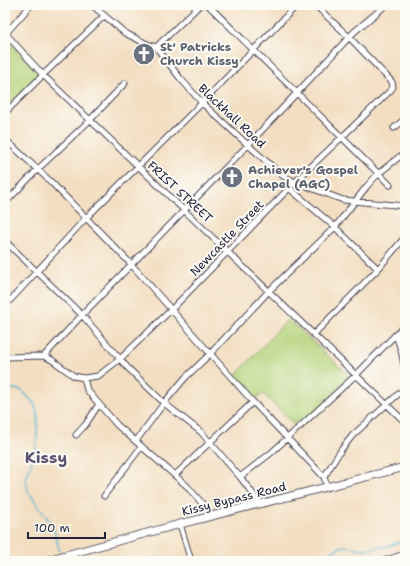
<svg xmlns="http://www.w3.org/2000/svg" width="410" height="566" viewBox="0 0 410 566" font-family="'Shantell Sans',sans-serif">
<rect width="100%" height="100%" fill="#fdfcf7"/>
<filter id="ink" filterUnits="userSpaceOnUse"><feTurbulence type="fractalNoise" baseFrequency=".025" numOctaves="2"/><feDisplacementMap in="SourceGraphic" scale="8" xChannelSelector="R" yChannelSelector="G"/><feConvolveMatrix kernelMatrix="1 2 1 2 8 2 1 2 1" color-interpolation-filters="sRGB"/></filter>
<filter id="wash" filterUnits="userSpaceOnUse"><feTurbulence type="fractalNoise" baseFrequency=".012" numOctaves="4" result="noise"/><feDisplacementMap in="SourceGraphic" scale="16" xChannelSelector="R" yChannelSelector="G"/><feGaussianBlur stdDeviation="0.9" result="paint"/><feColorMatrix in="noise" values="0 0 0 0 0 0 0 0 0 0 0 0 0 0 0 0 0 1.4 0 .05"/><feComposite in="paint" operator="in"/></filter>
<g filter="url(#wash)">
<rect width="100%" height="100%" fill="#f3dec1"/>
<path fill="#b4d279" stroke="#6b7a5a" d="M5,37L39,73L6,111L5,110Z
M288,319L353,379L299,429L263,394L253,400L233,378Z"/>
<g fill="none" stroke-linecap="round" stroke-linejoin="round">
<path stroke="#51b6d0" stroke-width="1.5" d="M5,388L21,390L34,403L38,417L36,448L26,479L28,491L53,526L60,553
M319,561L331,552L343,546L365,549L385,547L405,540"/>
</g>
</g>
<g filter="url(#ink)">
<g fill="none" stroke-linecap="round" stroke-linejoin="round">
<g stroke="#413e4f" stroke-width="7">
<path id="minor" d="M31,5L7,32V35L43,75L405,422
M92,5L125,33L147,44L156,47L180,78L202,103L248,145L283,176L295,182L343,200L405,206
M208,5L390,185
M156,47L200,5
M5,113L43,75L104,16
M394,128L405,119
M5,139L50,181L131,264L253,402L324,477L327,486
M289,188L335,227L378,269
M5,203L38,169L90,120L125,83
M5,241L82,315L127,367L164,403L201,432L240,477L260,503
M5,306L86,218L202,103L297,5
M314,334L378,269L405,237
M396,335L401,350L405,370
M44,356L82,315L248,145L354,32L386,5
M5,357L44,356L52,360L74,376L84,378L98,376L120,359L171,310L295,182L390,91L393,87L392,82L349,37L315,5
M84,378L87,390L117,425L187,486L213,516
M76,435L86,424L99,404
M136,441L164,403L185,378L210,354L268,292L335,227L367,186L378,174L399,157
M175,475L253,402
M240,477L271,453L356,375L405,325
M324,477L341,450L353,435L405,388
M104,496L141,447
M180,524L191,561
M383,561L405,554"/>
</g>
<g stroke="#413e4f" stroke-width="9">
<path id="major" d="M44,561L180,524L405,467"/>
</g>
<use href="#minor" stroke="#fff" stroke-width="5"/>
<use href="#major" stroke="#fff" stroke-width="7"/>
</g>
</g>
<defs>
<g id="church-disc" transform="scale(1.15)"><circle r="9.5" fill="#6b7280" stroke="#fdfcf7"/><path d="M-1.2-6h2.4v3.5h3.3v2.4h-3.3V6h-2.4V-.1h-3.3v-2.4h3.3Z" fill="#fff"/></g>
</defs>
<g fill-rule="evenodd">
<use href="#church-disc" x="144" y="54"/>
<use href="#church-disc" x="232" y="177"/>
</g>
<g text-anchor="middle" stroke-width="4" stroke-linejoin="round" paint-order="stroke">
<g font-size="12" font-weight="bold" fill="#5b616d" stroke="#fdfcf7" text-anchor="start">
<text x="160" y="51">St' Patricks<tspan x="160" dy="14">Church Kissy</tspan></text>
<text x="248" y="174">Achiever's Gospel<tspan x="248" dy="14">Chapel (AGC)</tspan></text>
</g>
<g font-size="12" fill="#22223b" stroke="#fdfcf7">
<text transform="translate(232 116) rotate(43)" y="4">Blackhall Road</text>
<text transform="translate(180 192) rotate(43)" y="4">FRIST STREET</text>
<text transform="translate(227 238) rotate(-46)" y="4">Newcastle Street</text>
<text transform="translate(234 499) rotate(-14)" y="4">Kissy Bypass Road</text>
</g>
<g font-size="16" font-weight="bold" fill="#5c5371" stroke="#fdfcf7">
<text x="46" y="463">Kissy</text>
</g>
</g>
<rect width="410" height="566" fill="none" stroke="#fdfcf7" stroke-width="20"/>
<path d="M28 532v6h77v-6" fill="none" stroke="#22223b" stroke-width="2"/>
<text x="34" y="532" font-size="12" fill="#22223b" stroke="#fdfcf7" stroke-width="3" paint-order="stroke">100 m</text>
</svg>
